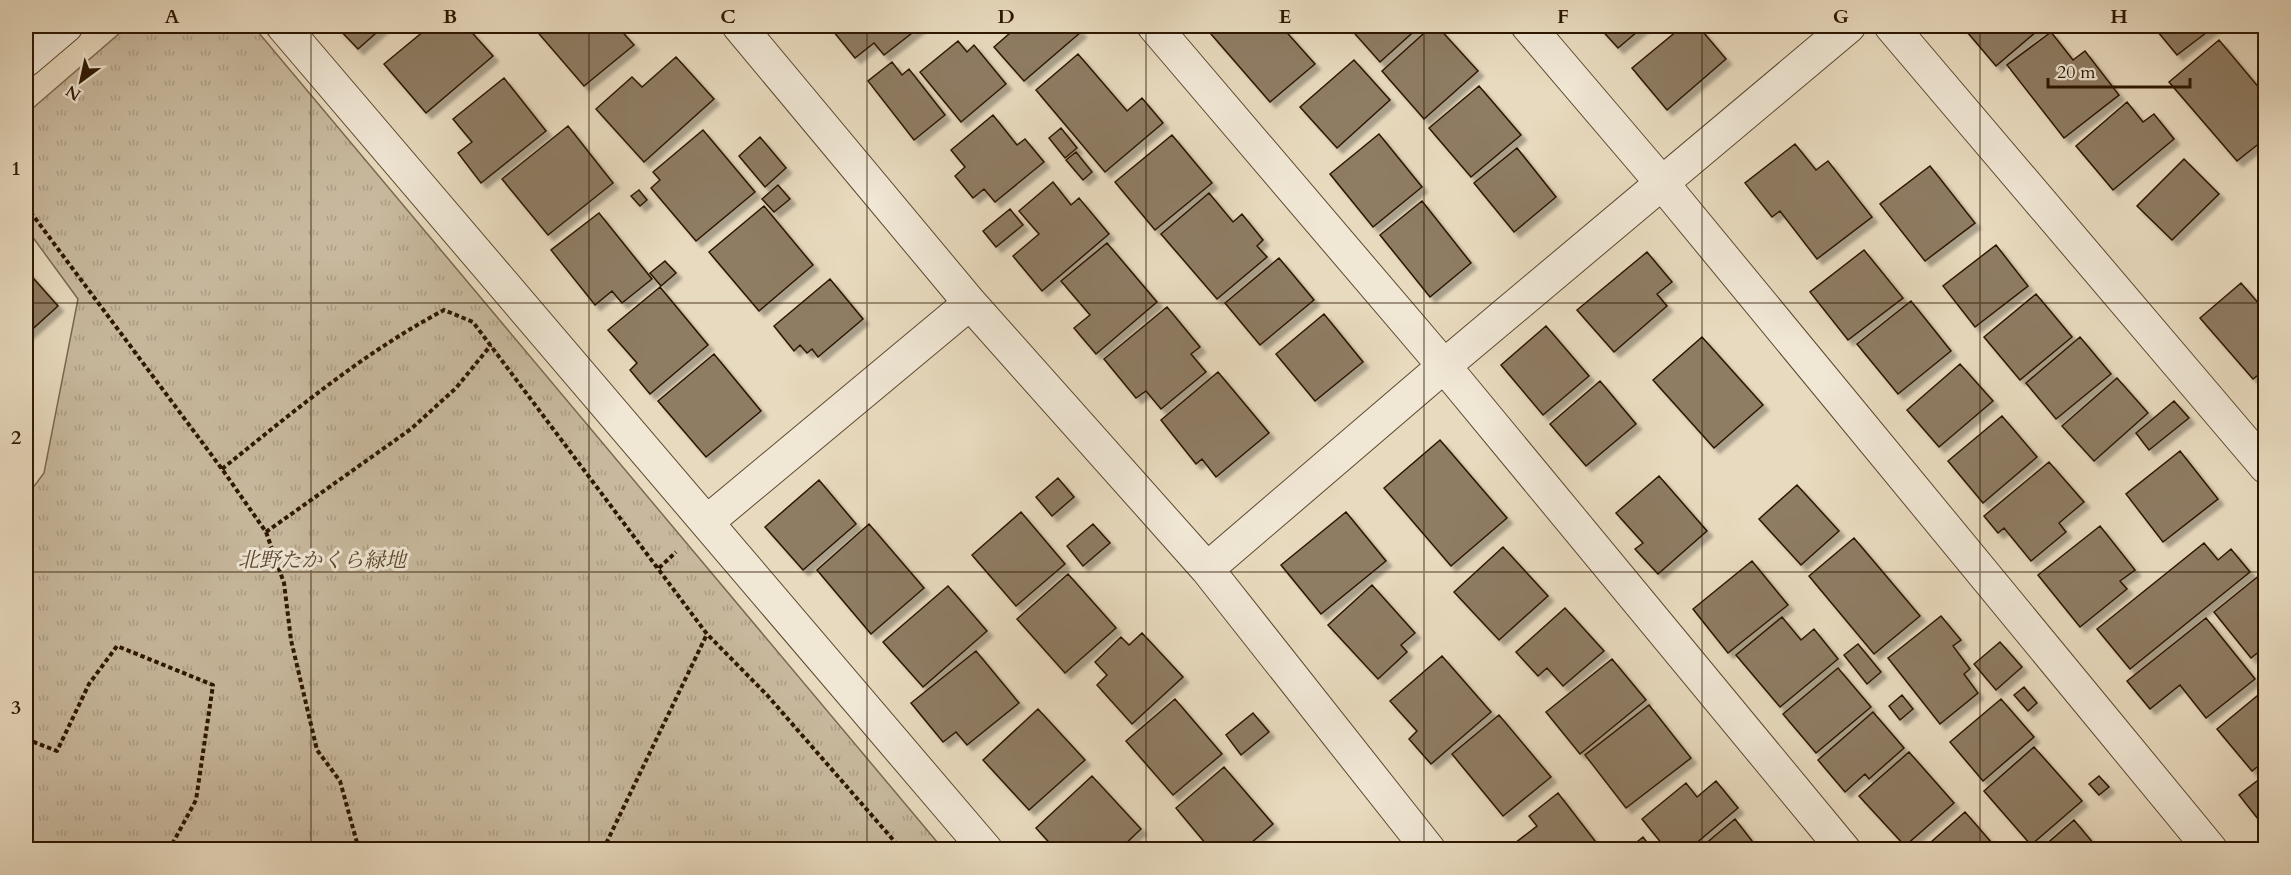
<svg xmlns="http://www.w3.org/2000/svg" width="2291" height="875" viewBox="0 0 2291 875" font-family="Cardo,'Noto Serif JP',serif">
<defs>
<pattern id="grass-tufts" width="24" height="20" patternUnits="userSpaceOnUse" patternTransform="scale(1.5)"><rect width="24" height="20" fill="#c8b99e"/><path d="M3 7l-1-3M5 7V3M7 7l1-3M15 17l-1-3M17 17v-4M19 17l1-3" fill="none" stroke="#ac9e86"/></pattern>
<filter id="shadow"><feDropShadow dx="5.5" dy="5.5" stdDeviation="1.5" flood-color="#0004"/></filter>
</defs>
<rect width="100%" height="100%" fill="#e8dabe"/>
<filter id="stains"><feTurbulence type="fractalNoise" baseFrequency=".00333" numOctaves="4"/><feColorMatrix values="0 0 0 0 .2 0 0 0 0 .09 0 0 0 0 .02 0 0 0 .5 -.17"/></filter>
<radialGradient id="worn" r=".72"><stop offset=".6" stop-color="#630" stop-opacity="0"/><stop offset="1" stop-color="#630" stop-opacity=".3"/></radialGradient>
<path fill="url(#grass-tufts)" stroke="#7a6850" stroke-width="1.5" d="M128,26H253L943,849H26V497L44,473L78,299L26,228V114Z"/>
<path fill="#8e7c63" stroke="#2d1701" stroke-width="1.5" filter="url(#shadow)" d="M336,26H384L358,49Z
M430,26H466L493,56L426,113L384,64Z
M537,26H617L634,45L584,86L534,28Z
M829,26H921L884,55L874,43L855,58Z
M1018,26H1075L1081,32L1024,81L994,47Z
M1221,26H1281L1315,64L1270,102L1211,34Z
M1348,26H1420L1380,62Z
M1432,26H1437L1478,71L1424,119L1382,71Z
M1598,26H1644L1618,48Z
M1683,26H1698L1726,59L1667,110L1632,68Z
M1962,26H2043L1996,66Z
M2153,26H2215L2177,55Z
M2051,32L2073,60L2085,51L2119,95L2064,138L2007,65Z
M2219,40L2266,96V138L2237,161L2169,82Z
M958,41L967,52L974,45L1006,84L961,122L920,72Z
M1078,54L1127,111L1142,98L1163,123L1105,172L1036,90Z
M676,57L714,99L644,162L596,109L632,77L642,87Z
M1354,60L1390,100L1337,148L1300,107Z
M892,62L902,75L909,69L945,115L914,140L868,81Z
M504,78L546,131L481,183L458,153L472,142L453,119Z
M1479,86L1521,135L1471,177L1429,128Z
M2127,102L2143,122L2154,114L2174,139L2113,190L2076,146Z
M993,115L1017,145L1025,139L1044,162L995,202L984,189L973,198L955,176L965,167L951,150Z
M568,126L613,183L548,235L502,179Z
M1061,128L1077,148L1065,158L1049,138Z
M703,130L755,192L696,241L651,188L660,180L653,172Z
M1379,134L1422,187L1373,227L1330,174Z
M1172,135L1212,183L1155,230L1115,182Z
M760,137L786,168L765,187L739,156Z
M1795,144L1816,170L1828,161L1872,217L1817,259L1780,211L1772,217L1745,183Z
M1517,148L1556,197L1514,232L1474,183Z
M1076,152L1092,172L1083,180L1066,160Z
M2184,159L2219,194L2172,240L2137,206Z
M1930,166L1975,223L1925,261L1880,204Z
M1053,182L1071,205L1079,198L1109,234L1042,291L1013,256L1039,234L1019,211Z
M778,185L790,199L774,212L762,199Z
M639,190L647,200L640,206L631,196Z
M1209,193L1233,222L1242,214L1263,240L1257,246L1267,257L1217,299L1161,234Z
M1422,201L1471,263L1430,297L1380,235Z
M764,206L813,265L759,311L709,252Z
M1010,209L1023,225L996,247L983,231Z
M599,213L652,279L622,303L612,291L595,305L551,250Z
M1107,243L1157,302L1096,354L1074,328L1090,315L1061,281Z
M1996,245L2028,286L1975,327L1943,286Z
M1864,250L1903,298L1848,340L1810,292Z
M1647,252L1672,282L1657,294L1667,306L1614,352L1577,310Z
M1279,258L1314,300L1260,345L1225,303Z
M665,261L676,273L661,286L650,273Z
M26,270L58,306L26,335Z
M830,279L863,319L818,357L812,349L807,353L800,345L794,351L774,326Z
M2241,283L2266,312V369L2253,379L2200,318Z
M660,287L708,345L650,394L630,370L637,363L608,330Z
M2036,294L2072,337L2020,380L1984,337Z
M1911,301L1951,351L1898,394L1857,344Z
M1167,307L1200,347L1191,354L1206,372L1161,409L1146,391L1136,398L1104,359Z
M1324,314L1363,362L1315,401L1276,354Z
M1546,326L1589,376L1543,415L1501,365Z
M1702,337L1763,405L1714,448L1653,380Z
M2080,337L2111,374L2056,419L2026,383Z
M714,354L761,411L706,457L658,401Z
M1960,364L1993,401L1939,447L1907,410Z
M1218,372L1269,433L1216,477L1202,459L1196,464L1161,420Z
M2117,378L2148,413L2094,461L2062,426Z
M1600,381L1636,424L1586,466L1550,424Z
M2174,401L2189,418L2149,450L2136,433Z
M2002,416L2037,457L1983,503L1948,461Z
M1440,440L1507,518L1451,566L1384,488Z
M2180,451L2218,499L2163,542L2126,494Z
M2049,462L2084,502L2059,523L2066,532L2031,561L2004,528L1998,533L1984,516Z
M1659,476L1707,531L1658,574L1635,549L1643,543L1616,513Z
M1058,478L1074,497L1052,516L1036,497Z
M819,480L856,524L803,570L765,527Z
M1797,485L1839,531L1801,565L1759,519Z
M1021,512L1065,564L1016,606L972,555Z
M1346,512L1386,561L1321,614L1281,565Z
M869,524L924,588L871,634L817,570Z
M1093,524L1110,543L1083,566L1067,546Z
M2100,526L2135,570L2120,581L2127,589L2080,627L2038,575Z
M1854,538L1920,616L1874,654L1809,576Z
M2204,543L2218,560L2231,549L2250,572L2130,669L2097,629Z
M1503,547L1548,596L1499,640L1454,592Z
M1752,561L1788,605L1728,653L1693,609Z
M2266,570V646L2251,658L2214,612Z
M1068,574L1116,628L1065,673L1017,619Z
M1372,585L1415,633L1401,645L1407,652L1378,679L1328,625Z
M948,586L987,631L923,687L883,642Z
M1565,608L1604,651L1563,686L1547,668L1538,676L1516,652Z
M1941,616L1961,640L1953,646L1970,669L1964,674L1978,693L1940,724L1888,658Z
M1782,617L1801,640L1814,629L1838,659L1780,707L1736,655Z
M2206,618L2255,679L2206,718L2180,685L2150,709L2127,681Z
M1142,633L1183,677L1132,724L1097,685L1107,675L1095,662L1121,637L1129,645Z
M2000,642L2022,667L1996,690L1974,664Z
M1858,644L1881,672L1867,684L1844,655Z
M976,651L1019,703L967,745L956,732L943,742L911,703Z
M1442,656L1491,712L1431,764L1409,739L1417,731L1390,701Z
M1612,659L1646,700L1580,754L1546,712Z
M1838,668L1871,707L1816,753L1783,714Z
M2024,687L2037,703L2028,711L2014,695Z
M2263,691L2266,695V760L2252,771L2217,729Z
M1902,695L1913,709L1900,720L1889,706Z
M1175,699L1222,754L1173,795L1126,741Z
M2001,699L2034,737L1983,781L1950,742Z
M1649,705L1691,758L1626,808L1585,755Z
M1038,709L1085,760L1029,810L983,760Z
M1873,712L1904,748L1869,779L1865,774L1845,792L1818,760Z
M1253,713L1269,732L1241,755L1226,735Z
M1499,715L1551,777L1503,816L1452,754Z
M2034,747L2082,801L2031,845L1984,791Z
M1909,752L1954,803L1905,846L1859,796Z
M1224,767L1273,824L1243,850H1211L1176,808Z
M2266,774V829L2239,795Z
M1092,776L1141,829L1119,850H1056L1036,828Z
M2099,776L2109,787L2099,795L2089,784Z
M1716,781L1738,808L1688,850H1667L1642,819L1686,783L1697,797Z
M1558,793L1602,850H1506L1537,826L1529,816Z
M1965,812L1998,850H1922Z
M1735,819L1759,850H1698Z
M2074,820L2099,850H2045L2043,847Z
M1643,837L1653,850H1627Z"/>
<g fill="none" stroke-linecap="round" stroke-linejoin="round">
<g stroke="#5c4830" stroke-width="35">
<path id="minor" d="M283,26L986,850
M739,26L970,303L1207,569L1429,850
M1154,26L1444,366L1844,850
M1528,26L1661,182L2211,850
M1891,26L2266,467
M26,60L66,26
M707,522L970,303
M1207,569L1444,366L1849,26"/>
</g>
<path stroke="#2d1701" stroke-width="4" stroke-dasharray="4.5 3" stroke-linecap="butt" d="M26,206L222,469L266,532L284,583L291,640L317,750L340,781L359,850
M222,469C293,412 363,353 444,310L473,322L707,634L767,695L902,850
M266,532L411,429L456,388L491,345
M659,568L676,552
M26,739L57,751L89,684L117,646L213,685L196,800L169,850
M603,850L707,634"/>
<use href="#minor" stroke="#f0e7d5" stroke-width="33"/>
</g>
<path fill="none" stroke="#2d1701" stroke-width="1.5" stroke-opacity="0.55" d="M311,26V850M589,26V850M867,26V850M1146,26V850M1424,26V850M1702,26V850M1980,26V850M26,303H2266M26,572H2266"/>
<g text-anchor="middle" stroke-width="6" stroke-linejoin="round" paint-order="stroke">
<g font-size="21" font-style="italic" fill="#5c4830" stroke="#f0e7d5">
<text x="322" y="567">北野たかくら緑地</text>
</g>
</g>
<rect width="2291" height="875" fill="none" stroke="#e8dabe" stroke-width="66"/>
<g transform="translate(81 81) rotate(213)" stroke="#f0e7d5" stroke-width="4.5" paint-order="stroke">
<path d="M0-4.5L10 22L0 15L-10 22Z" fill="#2d1701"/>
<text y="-9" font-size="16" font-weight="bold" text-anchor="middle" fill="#2d1701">N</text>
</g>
<path d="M2048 78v9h142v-9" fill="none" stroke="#2d1701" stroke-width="3"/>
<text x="2057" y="78" font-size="18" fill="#2d1701" stroke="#f0e7d5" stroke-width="4.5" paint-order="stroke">20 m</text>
<rect x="33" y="33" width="2225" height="809" fill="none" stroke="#2d1701" stroke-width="2"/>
<g font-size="20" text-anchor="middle" font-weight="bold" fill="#2d1701">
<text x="172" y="23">A</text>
<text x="450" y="23">B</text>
<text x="728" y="23">C</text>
<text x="1006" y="23">D</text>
<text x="1285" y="23">E</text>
<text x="1563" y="23">F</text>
<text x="1841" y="23">G</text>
<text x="2119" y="23">H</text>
<text x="16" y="175">1</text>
<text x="16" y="444">2</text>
<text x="16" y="714">3</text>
</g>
<rect width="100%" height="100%" filter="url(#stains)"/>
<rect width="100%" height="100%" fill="url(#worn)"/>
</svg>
